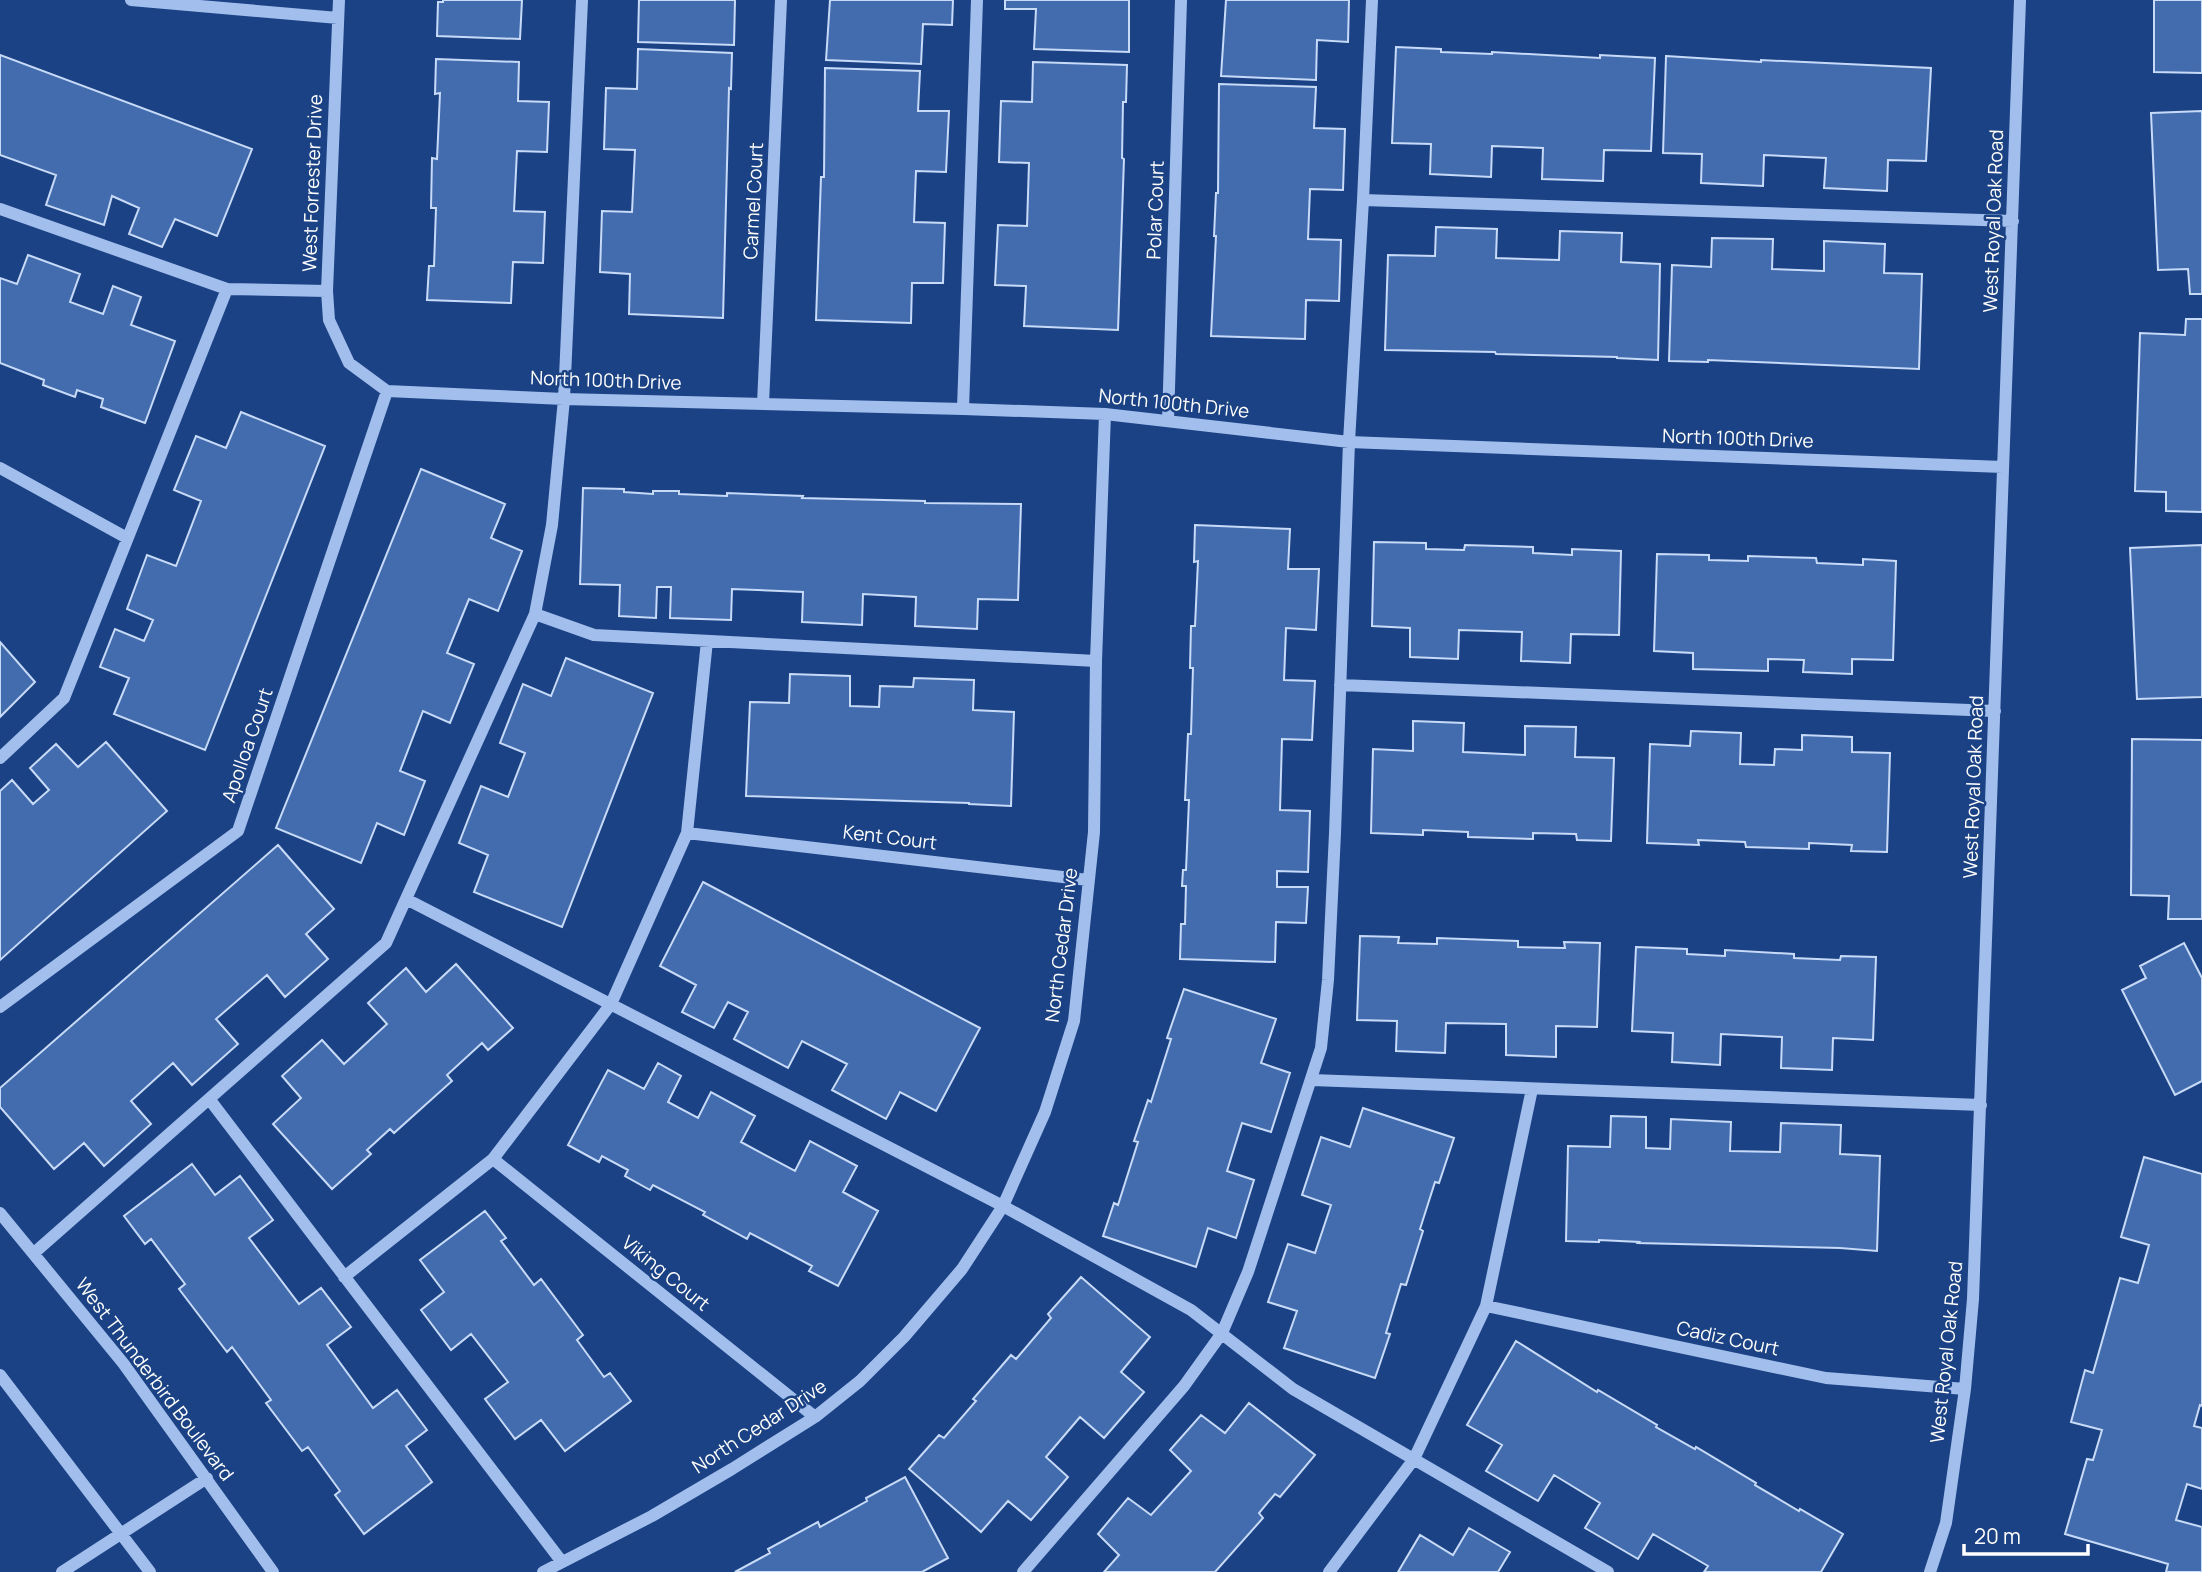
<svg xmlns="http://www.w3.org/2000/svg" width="2202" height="1572" viewBox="0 0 2202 1572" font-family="Manrope,sans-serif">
<rect width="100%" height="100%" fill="#1b4285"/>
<path fill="#436caf" stroke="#c7daf8" stroke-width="2" d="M443,0H522L520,39L437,36L438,2H443Z
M639,0H735L734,45L638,42Z
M830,0H953L952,25L923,24L921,64L826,60Z
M1005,0H1129V52L1034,49L1036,9H1005Z
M1226,0H1349L1348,42L1317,40L1316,80L1221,76Z
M2154,0H2202V73L2154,72Z
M1396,47L1441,49V52L1492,54V52L1600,58V55L1655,58L1651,151L1604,150L1603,181L1542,179L1543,148L1492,146L1491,177L1430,174L1431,144L1392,143Z
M638,49L732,53L731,89L729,88L723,318L629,314L630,274L600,272L602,211L632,212L635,150L604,149L606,88L637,89Z
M0,55L252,149L217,236L175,219L162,247L129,234L139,208L112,196L104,225L46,205L56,175L0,155Z
M1666,56L1761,62V60L1931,68L1926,161L1888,160L1887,191L1824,188L1826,158L1764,155L1763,186L1701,183L1702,154L1663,153Z
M436,59L519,62L518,101L549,102L547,152L517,151L514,211L545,212L543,263L513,262L511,303L427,300L429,266H434L436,208H431L432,158L437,159L440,93L435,94Z
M1033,62L1127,65L1126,102H1123L1122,158L1124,159L1118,330L1024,326L1026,286L995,285L998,225L1027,226L1029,163L999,162L1001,101L1032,102Z
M825,68L920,71L918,111H949L946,172L916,171L914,222L945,223L943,283H912L911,323L816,320L821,177H824Z
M1219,84L1316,87L1314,128L1345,129L1343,190L1310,189L1308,239L1341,240L1339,301L1306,300L1305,339L1211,336L1216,236H1214L1216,193H1218Z
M2202,111V294H2190L2188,269L2158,270L2151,113Z
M1436,227L1497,229L1496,258L1559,260L1560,231L1622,233L1621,262L1660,264L1658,360L1617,358V357L1496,354L1495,352L1385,350L1388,255L1435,256Z
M1712,238L1773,239L1772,269L1824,271V241L1885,244L1884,273L1922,274L1919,369L1708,360V362L1669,361L1672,265L1711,267Z
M28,255L80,274L70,302L103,314L113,286L141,297L131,325L175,341L145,423L101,407L103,399L77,390L75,397L43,385L44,380L0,363V278L17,284Z
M2186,319H2202V512L2166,511V492L2135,491L2140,333L2185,335Z
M241,412L325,446L205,750L114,714L129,678L100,667L115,629L144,641L153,620L127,609L147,555L176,566L201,501L174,490L196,436L226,448Z
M421,469L505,504L491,538L522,551L498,611L469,599L447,653L474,664L450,723L423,711L400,771L425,781L404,835L377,823L361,863L276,828Z
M583,488L624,489V492L653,494V491H679V494L727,496V493L803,496L802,498L925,501V503L1021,504L1018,600L978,599L977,629L915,626L916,597L863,594L862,625L802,622L803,592L732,589L731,620L670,618L671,587H657L656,618L619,616L620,585L580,584Z
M1195,525L1290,529L1288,569H1319L1316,630L1286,628L1284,680L1315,681L1312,740L1282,739L1280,810L1310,811L1308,872L1277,871V887H1308L1306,923L1276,922L1275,962L1180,959L1181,924H1185L1186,886H1182L1183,870H1186L1189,800H1185L1188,734H1191L1193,668H1190L1191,626H1195L1198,561L1194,562Z
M1374,542L1426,543V549L1464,550L1465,545L1533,547V553L1572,555V549L1621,551L1619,635L1571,634L1570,663L1521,661L1522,632L1459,630L1458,659L1410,657V628L1372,626Z
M2202,545V697L2137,699L2130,548Z
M1657,554L1709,555V560L1748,561V556L1816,558L1817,563L1863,565V559L1896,561L1893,660L1852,659V674L1803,672L1804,660L1768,659V671L1693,669V653L1654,651Z
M0,642L35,682L0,717Z
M566,658L653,693L562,927L474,892L488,855L459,843L481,786L508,797L525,753L500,743L523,684L551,696Z
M790,674L850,676V706L879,707L880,686L913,687L914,678L974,680L973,710L1014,712L1011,806L969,804V803L746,796L750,702L789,703Z
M1413,721L1464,723L1463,752L1525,755V726L1576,727L1575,757L1614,758L1611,841L1577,840L1576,834L1533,833V839L1468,837V832L1423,830V835L1371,833L1373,749L1413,751Z
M1691,731L1741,733L1740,764L1774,765L1775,749L1802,750V735L1852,737V752L1890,753L1887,852L1851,851L1852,845L1809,843V849L1746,847L1745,842L1698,840L1699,845L1647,843L1650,744L1690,746Z
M2132,739L2202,740V919H2168L2169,896L2131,895Z
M106,742L167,811L0,960V791L12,780L33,804L49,790L30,768L56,744L78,767Z
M278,845L334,909L306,934L328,959L285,997L267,975L216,1019L238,1044L192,1085L173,1063L131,1101L151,1124L104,1166L84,1143L54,1169L0,1107V1088Z
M703,882L980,1028L936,1111L900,1092L886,1119L832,1090L847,1064L802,1041L788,1068L734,1039L748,1012L728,1002L714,1028L682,1012L696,985L660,966Z
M1360,936L1399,937L1398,943L1437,944V938L1518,941V947L1565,948L1564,942L1600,943L1597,1027L1556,1026V1057L1506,1055V1024L1446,1023L1445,1053L1396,1051L1397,1021L1357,1020Z
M2184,943L2202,978V1081L2175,1095L2122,990L2146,978L2140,966Z
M1636,947L1687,949V954L1725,956V950L1794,954V958L1840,960L1841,956L1876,957L1873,1040L1833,1038L1832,1070L1781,1068L1782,1037L1721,1034L1720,1065L1672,1062L1673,1033L1632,1031Z
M456,964L513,1028L488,1050L482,1043L447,1075L452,1081L394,1133L390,1129L367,1150L371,1154L332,1189L273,1124L301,1098L282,1076L322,1040L344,1064L387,1024L368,1003L406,968L426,992Z
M1184,989L1276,1019L1261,1063L1290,1073L1271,1132L1242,1123L1227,1171L1254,1180L1236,1238L1208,1228L1196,1267L1103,1236L1114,1203L1118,1205L1138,1142L1134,1141L1148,1100L1151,1102L1171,1039L1167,1038Z
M658,1063L681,1076L668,1102L698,1118L711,1092L755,1116L741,1142L795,1171L810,1141L857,1166L843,1192L878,1211L838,1286L809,1271L812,1266L750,1233L747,1239L703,1215L705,1212L653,1185L650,1190L625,1176L628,1170L602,1156L599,1162L568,1145L608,1070L644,1089Z
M1363,1108L1454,1138L1439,1183L1435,1182L1420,1229L1423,1231L1406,1285L1401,1284L1386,1333L1390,1334L1375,1378L1284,1348L1297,1311L1268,1302L1288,1244L1315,1253L1331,1205L1302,1195L1321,1137L1350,1147Z
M1611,1116L1646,1117V1148L1670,1149L1671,1119L1731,1122L1730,1151L1780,1152L1781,1123L1841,1125L1840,1154L1880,1156L1877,1251L1840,1248L1638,1243L1639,1242L1599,1240V1242L1566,1241L1568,1146L1610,1147Z
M2144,1157L2202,1174V1406L2200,1405L2194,1426L2202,1428V1489L2187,1484L2176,1520L2202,1527V1572H2166L2168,1564L2065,1534L2087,1459L2093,1460L2102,1430L2071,1422L2085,1370L2093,1373L2120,1278L2138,1283L2149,1245L2121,1237Z
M192,1164L215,1195L240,1176L273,1220L249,1238L299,1304L321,1288L351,1327L327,1345L373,1408L397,1390L427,1430L406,1446L432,1482L364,1534L335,1495L340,1491L308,1447L302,1451L266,1403L271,1400L232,1347L227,1352L179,1289L185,1284L151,1239L145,1244L124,1216Z
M485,1211L506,1238L501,1241L534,1285L541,1279L583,1335L577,1340L604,1377L610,1373L631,1401L565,1451L541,1420L515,1439L485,1399L508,1382L471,1334L451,1350L421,1310L444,1292L420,1260Z
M1081,1277L1150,1337L1121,1372L1144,1392L1104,1438L1080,1417L1046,1457L1068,1477L1031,1520L1008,1501L981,1532L909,1469L939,1435L944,1438L976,1401L973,1399L1011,1355L1016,1359L1051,1318L1048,1314Z
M1516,1341L1597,1392L1598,1390L1657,1425L1656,1427L1695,1449L1696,1447L1756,1483L1755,1485L1799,1511L1800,1509L1843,1534L1821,1572H1704L1708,1566L1653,1534L1638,1559L1585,1528L1600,1503L1554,1475L1538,1501L1486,1471L1502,1445L1467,1425Z
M1249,1403L1315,1455L1280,1497L1275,1494L1259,1513L1263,1518L1215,1572H1104L1119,1555L1098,1534L1128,1498L1151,1515L1191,1471L1170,1450L1201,1415L1225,1433Z
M905,1477L948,1558L922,1572H735L770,1553L768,1549L818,1522L820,1527L867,1501L866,1498Z
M1469,1528L1510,1552L1498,1572H1398L1420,1535L1453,1555Z"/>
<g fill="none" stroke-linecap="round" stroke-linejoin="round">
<path stroke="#a2beec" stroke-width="12" d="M131,0L338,18
M339,0L327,291L329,320L349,363L387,391L564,399L963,409L1105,414L1349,442L2003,467
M1363,200L2013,221
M0,209L227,289L327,291
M763,404L781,0
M963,409L977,0
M1168,421L1181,0
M0,468L127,538
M535,614L594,635L1096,661
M1340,685L1995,711
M0,758L64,698L227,289
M687,833L1088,880
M408,900L1003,1206L1191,1310L1293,1389L1608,1572
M0,1007L238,831L387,391
M1312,1080L1981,1105
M210,1100L562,1562
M493,1159L815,1417
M0,1213L123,1363L273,1572
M34,1253L386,943L535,614L552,525L564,399L582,0
M344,1277L493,1159L611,1004L687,833L707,641
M1486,1306L1826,1378L1965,1389
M0,1375L150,1572
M62,1572L207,1478
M543,1572L652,1516L732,1469L815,1417L860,1381L904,1337L962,1269L1003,1206L1045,1112L1074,1021L1094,832L1096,661L1105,414
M1023,1572L1184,1386L1222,1333L1248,1272L1321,1048L1328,980L1335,833L1349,442L1363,200L1372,0
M1329,1572L1414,1459L1486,1306L1532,1089
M1930,1572L1946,1523L1965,1389L1973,1299L2020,0"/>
</g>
<g text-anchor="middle" stroke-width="5" stroke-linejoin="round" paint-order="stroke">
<g font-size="19" fill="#fff" stroke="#1b4285">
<text transform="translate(312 183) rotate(-88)" y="7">West Forrester Drive</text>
<text transform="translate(753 201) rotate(-87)" y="7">Carmel Court</text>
<text transform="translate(1155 210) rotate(-88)" y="7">Polar Court</text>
<text transform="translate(1993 221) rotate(-88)" y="7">West Royal Oak Road</text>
<text transform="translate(606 380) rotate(2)" y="7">North 100th Drive</text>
<text transform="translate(1174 403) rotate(6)" y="7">North 100th Drive</text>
<text transform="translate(1738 438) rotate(2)" y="7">North 100th Drive</text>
<text transform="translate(247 745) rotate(-71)" y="7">Apolloa Court</text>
<text transform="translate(1973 787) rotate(-88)" y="7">West Royal Oak Road</text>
<text transform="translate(890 837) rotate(7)" y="7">Kent Court</text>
<text transform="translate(1061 945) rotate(-83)" y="7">North Cedar Drive</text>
<text transform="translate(666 1273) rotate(39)" y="7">Viking Court</text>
<text transform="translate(1728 1338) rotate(12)" y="7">Cadiz Court</text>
<text transform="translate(1946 1352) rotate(-84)" y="7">West Royal Oak Road</text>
<text transform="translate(155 1379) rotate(53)" y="7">West Thunderbird Boulevard</text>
<text transform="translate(759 1426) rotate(-33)" y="7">North Cedar Drive</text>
</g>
</g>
<path d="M1964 1544v10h124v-10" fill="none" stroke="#ffffff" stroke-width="3.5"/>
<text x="1974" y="1544" font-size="21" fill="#ffffff" stroke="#1b4285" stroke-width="5" paint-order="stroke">20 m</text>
</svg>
